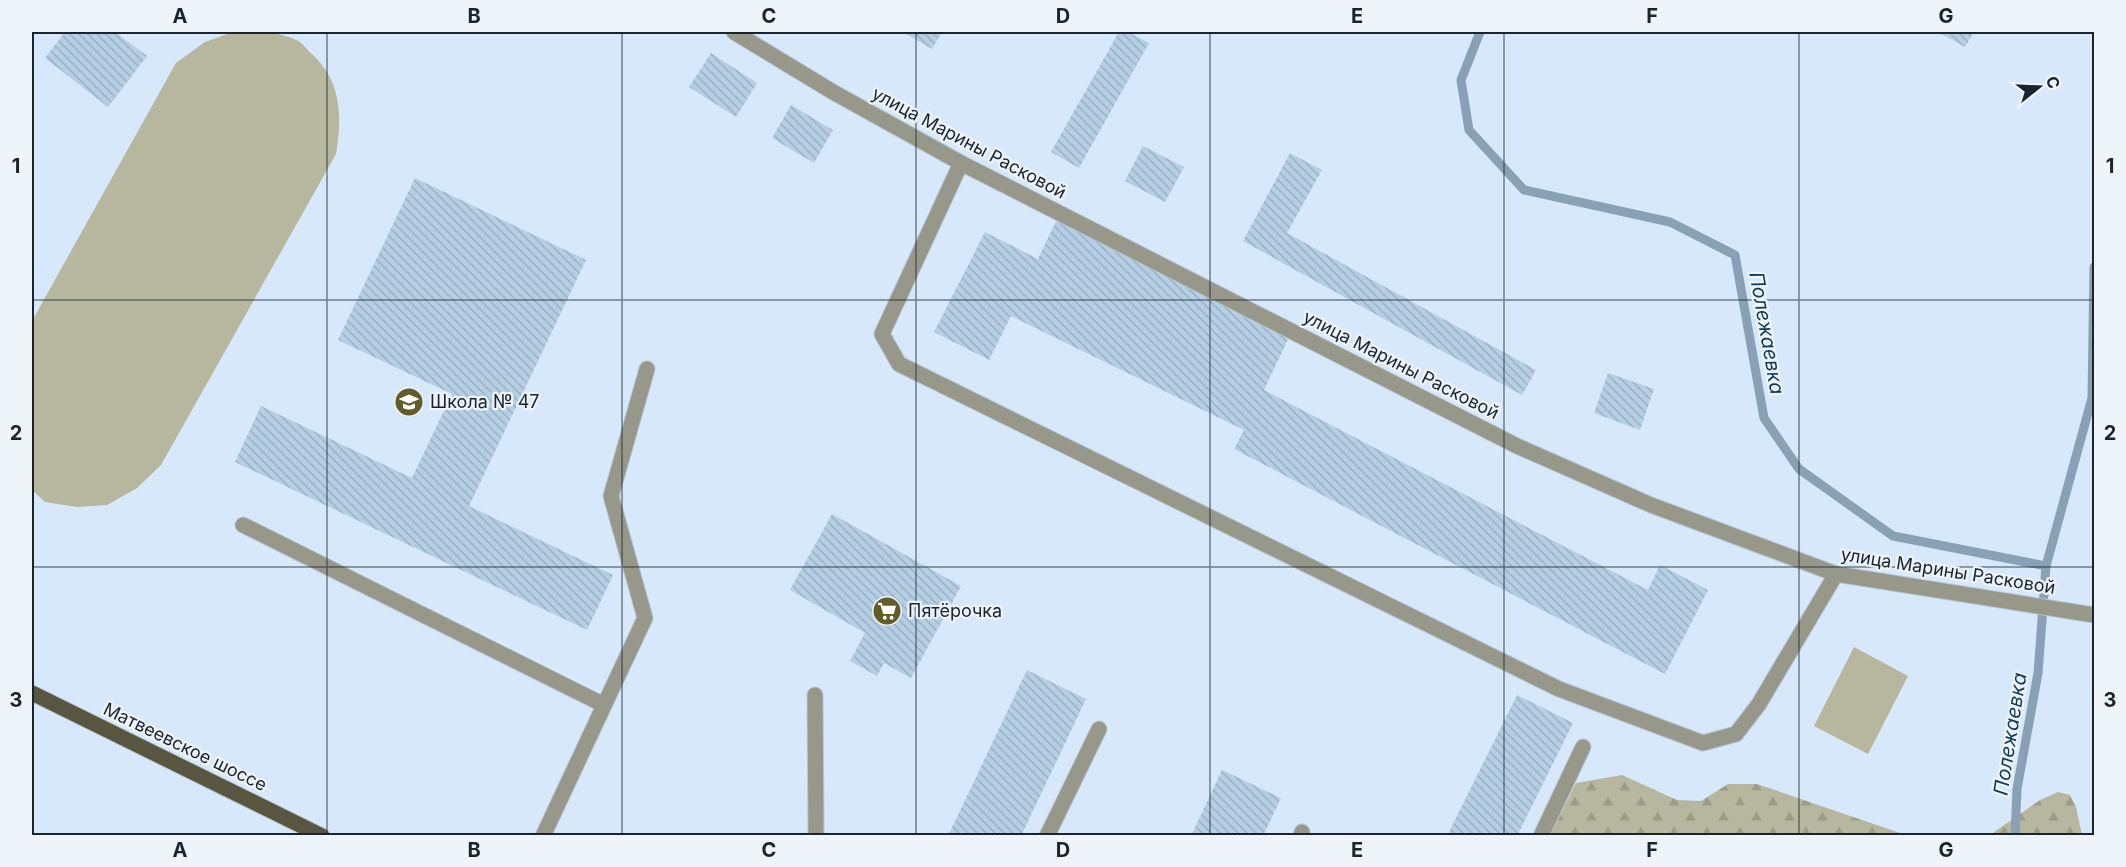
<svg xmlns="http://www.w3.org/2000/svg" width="2126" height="867" viewBox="0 0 2126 867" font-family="Inter,sans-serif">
<defs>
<pattern id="forest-firs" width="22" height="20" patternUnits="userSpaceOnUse" patternTransform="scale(1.5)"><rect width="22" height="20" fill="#b7b69f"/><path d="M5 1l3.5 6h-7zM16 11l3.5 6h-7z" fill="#9d9c89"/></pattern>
<pattern id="building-back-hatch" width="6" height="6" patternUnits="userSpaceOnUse" patternTransform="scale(1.5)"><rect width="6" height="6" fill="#b5cee4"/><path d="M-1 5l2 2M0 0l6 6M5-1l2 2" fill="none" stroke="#9bb1c4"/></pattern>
</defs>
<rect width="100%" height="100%" fill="#d6e8f9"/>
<path fill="url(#forest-firs)" d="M1622,775L1677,800L1701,801L1728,784H1757L1906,835H1550L1576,783Z
M2058,792L2070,795L2076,807L2082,835H1990L2040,800Z"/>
<path fill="#b7b69f" d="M233,32C254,32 277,31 296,40C303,43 308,51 313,55C342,83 342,117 336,154L161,465L137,488L107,505L77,507L45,502L32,490V321L176,63L205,42Z
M1854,647L1908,676L1868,754L1814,726Z"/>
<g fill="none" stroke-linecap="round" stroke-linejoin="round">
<path stroke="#89a0b5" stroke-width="9" d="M1480,32L1461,80L1469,130L1524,190L1670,222L1735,255L1764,418L1799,469L1893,536L2046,566
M2015,836L2017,789L2038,673L2046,566L2092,398L2094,267"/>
</g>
<path fill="url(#building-back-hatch)" d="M65,32H115L147,56L108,107L45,58Z
M903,32H942L932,49Z
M1119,32H1128L1149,43L1079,168L1051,152Z
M1938,32H1974L1965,47Z
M711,53L757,83L736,117L689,87Z
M791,105L833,130L814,163L772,138Z
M1143,146L1184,167L1165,202L1125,181Z
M1290,153L1322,170L1287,233L1536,370L1522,395L1243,241Z
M415,178L586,260L469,506L613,575L587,630L235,462L261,406L412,478L452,394L338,340Z
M1056,221L1290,335L1264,390L1648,590L1660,565L1708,590L1665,674L1234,449L1244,430L1011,316L989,360L934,332L985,232L1038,259Z
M1608,373L1654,389L1640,430L1594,413Z
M832,514L961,586L911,678L884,663L877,676L850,661L865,633L790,590Z
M1027,670L1086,699L1021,836H948Z
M1517,695L1573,723L1517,836H1447Z
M1222,770L1281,798L1263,836H1191Z"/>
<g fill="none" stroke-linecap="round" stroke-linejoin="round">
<g stroke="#b4c5d4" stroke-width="17">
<path id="service" d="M961,163L882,334L899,364L1559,689L1703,743L1736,734L1759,704L1836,574
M243,525L604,705
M815,695L816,836
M543,836L645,618L611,496L647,369
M1047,836L1099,729
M1301,836L1302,832
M1541,836L1583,747"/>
</g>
<g stroke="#b4c5d4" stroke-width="17">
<path id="minor" d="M734,32L833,92L961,163L1517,446L1651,505L1836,574L2094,615"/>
</g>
<g stroke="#b4c5d4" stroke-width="17">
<path id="primary" d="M32,693L322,836"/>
</g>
<use href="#service" stroke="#97978a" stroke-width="15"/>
<use href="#minor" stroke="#97978a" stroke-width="15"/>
<use href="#primary" stroke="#585640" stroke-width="15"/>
</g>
<path fill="none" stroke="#19242e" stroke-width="1.5" stroke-opacity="0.55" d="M327,32V836M622,32V836M916,32V836M1210,32V836M1504,32V836M1799,32V836M32,300H2094M32,567H2094"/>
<defs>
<g id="school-disc" transform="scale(1.5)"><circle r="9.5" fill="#615d29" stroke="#eef4f9"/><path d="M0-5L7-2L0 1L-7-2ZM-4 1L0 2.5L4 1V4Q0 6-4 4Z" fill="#fff"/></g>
<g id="supermarket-disc" transform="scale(1.5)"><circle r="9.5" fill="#615d29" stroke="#eef4f9"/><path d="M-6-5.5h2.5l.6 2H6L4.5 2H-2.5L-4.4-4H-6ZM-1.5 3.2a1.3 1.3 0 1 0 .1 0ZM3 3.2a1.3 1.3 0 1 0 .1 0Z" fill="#fff"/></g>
</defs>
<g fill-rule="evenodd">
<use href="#school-disc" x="409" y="402"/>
<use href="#supermarket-disc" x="887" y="611"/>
</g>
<g text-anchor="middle" stroke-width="4.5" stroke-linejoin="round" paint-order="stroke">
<g font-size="18" fill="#19242e" stroke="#eef4f9">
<text transform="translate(969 143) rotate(28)" y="6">улица Марины Расковой</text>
<text transform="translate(1401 365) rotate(27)" y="6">улица Марины Расковой</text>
<text transform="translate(1948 571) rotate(9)" y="6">улица Марины Расковой</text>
<text transform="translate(185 747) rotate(26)" y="6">Матвеевское шоссе</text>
</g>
<g font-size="18" fill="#19242e" stroke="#eef4f9" text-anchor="start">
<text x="430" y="408">Школа № 47</text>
<text x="908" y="617">Пятёрочка</text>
</g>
<g font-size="20" font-style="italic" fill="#113958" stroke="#eef4f9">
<text transform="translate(1767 333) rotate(80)" y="7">Полежаевка</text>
<text transform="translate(2010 734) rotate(-81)" y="7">Полежаевка</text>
</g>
</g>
<rect width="2126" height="867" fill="none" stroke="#eef4f9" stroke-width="66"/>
<g transform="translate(2039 87) rotate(72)" stroke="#eef4f9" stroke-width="4.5" paint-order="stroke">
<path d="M0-4.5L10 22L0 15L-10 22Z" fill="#19242e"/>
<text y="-9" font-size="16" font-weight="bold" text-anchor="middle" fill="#19242e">С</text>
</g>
<rect x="33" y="33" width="2060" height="801" fill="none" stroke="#19242e" stroke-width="2"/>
<g font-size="20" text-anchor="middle" font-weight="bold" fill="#19242e">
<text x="180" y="23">A</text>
<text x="474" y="23">B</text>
<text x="769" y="23">C</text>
<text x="1063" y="23">D</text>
<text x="1357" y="23">E</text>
<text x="1652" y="23">F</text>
<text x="1946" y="23">G</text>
<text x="16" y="173">1</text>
<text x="2110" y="173">1</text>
<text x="16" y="440">2</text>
<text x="2110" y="440">2</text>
<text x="16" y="707">3</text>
<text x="2110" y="707">3</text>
<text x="180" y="857">A</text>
<text x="474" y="857">B</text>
<text x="769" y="857">C</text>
<text x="1063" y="857">D</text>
<text x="1357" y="857">E</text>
<text x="1652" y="857">F</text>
<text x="1946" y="857">G</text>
</g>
</svg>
